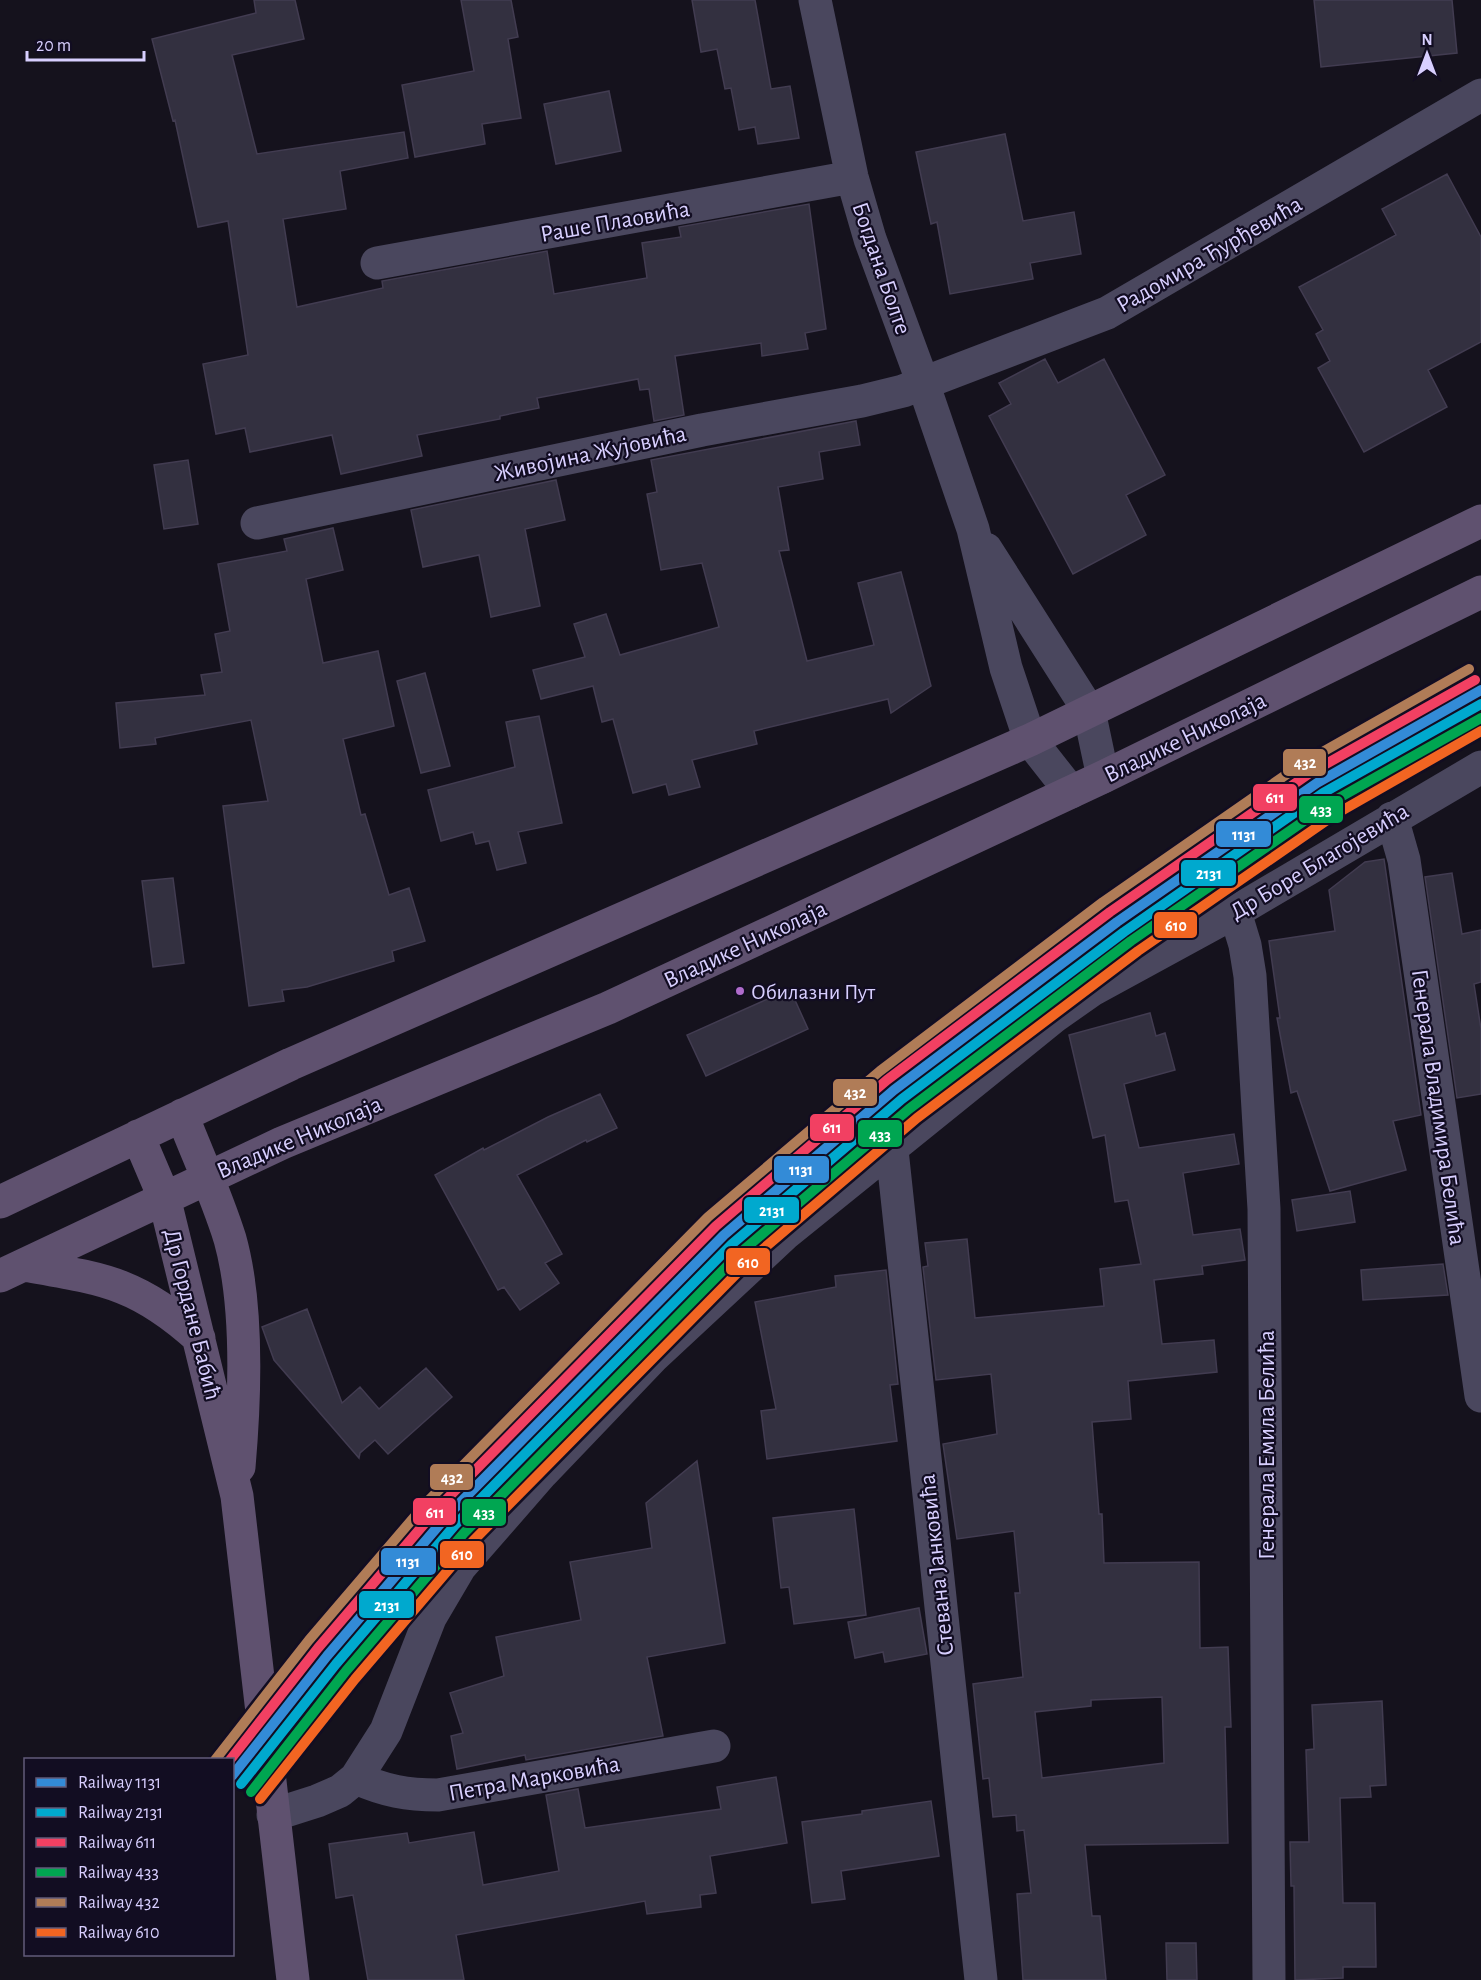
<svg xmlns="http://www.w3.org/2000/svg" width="1481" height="1980" viewBox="0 0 1481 1980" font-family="'Alegreya Sans',sans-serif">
<rect width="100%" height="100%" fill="#15121d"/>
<path fill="#333040" stroke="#423c51" stroke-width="1.5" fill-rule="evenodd" d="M254,0H295L304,39L232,55L257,154L404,132L408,158L340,171L346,209L283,219L297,307L383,288L382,281L547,251L554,294L647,278L642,243L681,237L679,227L809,204L826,329L805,333L808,349L762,356L761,343L675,356L684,415L654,421L649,389L640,390L638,379L537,398L539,408L500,416V419L417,435L422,456L341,474L332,435L250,452L245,428L216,434L203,364L248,355L228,221L198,227L175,120L173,121L152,39L256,13Z
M461,0H511L518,37L508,39L521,118L482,124L485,144L415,157L402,85L474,71Z
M692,0H755L771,89L790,86L799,138L758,144L755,127L739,130L731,88L725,89L717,49L701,52Z
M1314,0H1452L1457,53L1321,67Z
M609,91L621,151L556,164L544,104Z
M1005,134L1023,221L1074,212L1081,254L1030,263L1033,279L950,294L937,222L931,224L916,152Z
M1447,174L1481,237V342L1428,370L1447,407L1364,452L1318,368L1330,361L1316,334L1323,330L1299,287L1396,235L1382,209Z
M1045,359L1058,383L1104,359L1165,475L1126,495L1146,535L1073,574L989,416L1011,404L999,383Z
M856,421L860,445L819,452L823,479L778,487L789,550L779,551L807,661L874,645L858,583L901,572L931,686L891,713L888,699L754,731L757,744L692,760L700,787L669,795L666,784L633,793L613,719L602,722L593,686L541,699L533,670L585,657L574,624L606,614L620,655L719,627L702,563L661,570L647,494L657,492L651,460Z
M188,460L198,524L164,529L154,465Z
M556,480L565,520L525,529L540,606L491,617L479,555L423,567L411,510Z
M333,528L343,570L306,579L323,663L378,651L394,726L343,739L361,815L365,814L389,895L409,888L425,941L392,951L394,961L307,987L282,990L284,1001L249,1006L223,806L268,801L251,720L155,738L156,744L120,748L116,703L205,695L201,675L222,672L215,634L230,631L218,564L287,551L284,539Z
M425,673L450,766L421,773L397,681Z
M539,716L562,823L518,832L526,863L497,870L489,841L476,844L473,832L441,841L428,790L515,767L506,722Z
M1384,859L1421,1115L1393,1121L1406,1170L1330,1191L1297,1091L1291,1093L1277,1018H1280L1269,941L1335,931L1329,890L1365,862Z
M1452,873L1462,934L1481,930V982L1474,984L1481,1029V1094L1457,1098L1425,877Z
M173,878L184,963L153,967L142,881Z
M790,989L808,1029L706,1076L687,1035Z
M1150,1013L1156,1036L1165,1033L1175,1070L1124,1084L1139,1148L1234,1134L1239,1164L1183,1173L1193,1235L1240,1229L1245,1260L1202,1266L1203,1274L1154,1280L1162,1344L1214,1340L1217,1372L1128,1381L1131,1419L1092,1422L1099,1514H1102L1104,1563L1199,1562L1200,1648L1228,1647L1231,1727H1225L1228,1843L1085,1845L1092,1916H1100L1106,1980H1023L1017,1894L1031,1893L1024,1830L1017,1831L1016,1815L993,1817L989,1778L983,1779L973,1684L1023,1677L1015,1593H1020L1014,1531L957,1539L943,1444L997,1434L991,1374L936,1380L923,1267L928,1266L925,1243L967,1239L975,1318L1104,1306L1100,1269L1141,1264L1128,1200L1115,1202L1105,1135L1093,1138L1069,1035ZM1162,1697L1164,1763L1042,1778L1035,1712L1091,1706V1700Z
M600,1094L617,1128L587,1142L586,1140L517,1175L562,1254L545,1263L559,1283L520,1310L504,1287L498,1290L435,1175L483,1148L484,1150L548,1117Z
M1350,1191L1355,1222L1297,1231L1292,1200Z
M1443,1264L1448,1295L1363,1300L1361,1270Z
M886,1270L898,1384L890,1385L897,1441L767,1459L761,1411L776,1409L755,1302L836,1287L835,1276Z
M307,1309L342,1403L360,1387L379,1409L426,1368L452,1397L388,1454L375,1440L360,1453L359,1458L274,1360L262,1327Z
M697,1461L725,1643L647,1657L663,1736L526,1760L525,1755L457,1769L451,1736L463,1733L450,1693L504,1676L496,1637L581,1620L570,1562L652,1548L646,1503Z
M854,1509L866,1615L794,1624L789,1587L781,1588L773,1518Z
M919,1608L927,1654L885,1662L883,1652L855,1658L848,1622Z
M1382,1701L1386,1785L1370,1786L1371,1797L1340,1798L1343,1903H1375L1376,1967H1343V1978L1295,1980L1294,1886H1291L1290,1842H1309L1306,1750L1314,1749L1312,1705Z
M776,1777L787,1843L710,1856L716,1893L700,1895L701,1907L647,1914L645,1901L456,1935L464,1980H368L353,1895L336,1898L329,1844L407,1833L409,1843L474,1832L483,1885L559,1871L546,1795L578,1789L585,1828L721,1809L717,1787Z
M931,1801L939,1856L841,1871L845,1899L812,1903L802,1822L862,1814V1811Z
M1166,1943H1196L1197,1980H1167Z"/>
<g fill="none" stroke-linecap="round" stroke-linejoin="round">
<path stroke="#4a475e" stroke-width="33" d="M815,0L852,177L870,239L923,383L973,529L1006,668L1030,740L1071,792
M377,263L852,177
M257,523L702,430L862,401L903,391L1107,313L1481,95
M986,549L1089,711L1103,777
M1392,818L1404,860L1481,1396
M1235,912L1245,945L1250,976L1264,1209L1269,1980
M892,1150L981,1980
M356,1778C385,1791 407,1795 438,1795L714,1746
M273,1815L317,1801L340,1791L356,1778L386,1731L430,1618L460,1567L542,1473L652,1358L785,1234L1055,1016L1092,990L1235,912L1481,767"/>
<path stroke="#5f516f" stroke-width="33" d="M182,1115C198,1156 217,1197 230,1239C249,1307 245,1398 239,1467
M138,1136L164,1197L237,1496L293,1980
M0,1202L291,1064L1030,740L1481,521
M24,1265C103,1279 137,1282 199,1338
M0,1276L282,1143L608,1008L765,935L1103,777L1481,592"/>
<g stroke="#120d22" stroke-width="15">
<path id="rail-1" d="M232,1776L327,1656L446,1517L724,1235L894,1090L1117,922L1317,783L1481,690"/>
</g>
<g stroke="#120d22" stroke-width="15">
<path id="rail-2" d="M241,1784L336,1664L455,1525L732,1244L902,1099L1124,932L1323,793L1481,704"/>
</g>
<g stroke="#120d22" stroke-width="15">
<path id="rail-3" d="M230,1760L318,1648L437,1509L716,1226L887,1080L1110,912L1310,773L1475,680"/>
</g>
<g stroke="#120d22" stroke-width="15">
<path id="rail-4" d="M251,1792L346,1671L464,1533L740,1253L909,1109L1131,941L1330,803L1481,718"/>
</g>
<g stroke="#120d22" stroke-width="15">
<path id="rail-5" d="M215,1760L309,1640L428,1501L708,1217L880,1071L1103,902L1303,763L1469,669"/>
</g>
<g stroke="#120d22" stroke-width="15">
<path id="rail-6" d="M260,1799L355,1679L473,1541L749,1261L917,1118L1138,951L1336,814L1481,731"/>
</g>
<use href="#rail-1" stroke="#338bd7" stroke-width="10"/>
<use href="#rail-2" stroke="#00a9ce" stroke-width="10"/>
<use href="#rail-3" stroke="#f24062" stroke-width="10"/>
<use href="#rail-4" stroke="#00a651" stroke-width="10"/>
<use href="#rail-5" stroke="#b07c57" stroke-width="10"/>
<use href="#rail-6" stroke="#f26522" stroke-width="10"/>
</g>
<circle fill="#b06ccc" stroke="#120d22" stroke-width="2" cx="740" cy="991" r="5"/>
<g text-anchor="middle" stroke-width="4.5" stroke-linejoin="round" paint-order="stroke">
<g font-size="22" fill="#d8cfff" stroke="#120d22" text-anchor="start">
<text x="751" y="999">Обилазни Пут</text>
</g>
<g font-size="24" fill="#d8cfff" stroke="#120d22">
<text transform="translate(615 221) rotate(-10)" y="8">Раше Плаовића</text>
<text transform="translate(1209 254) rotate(-30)" y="8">Радомира Ђурђевића</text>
<text transform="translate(882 268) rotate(71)" y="8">Богдана Болте</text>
<text transform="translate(590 453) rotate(-12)" y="8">Живојина Жујовића</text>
<text transform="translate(1185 737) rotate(-26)" y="8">Владике Николаја</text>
<text transform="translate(1319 861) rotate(-31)" y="8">Др Боре Благојевића</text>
<text transform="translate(745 944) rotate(-25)" y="8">Владике Николаја</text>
<text transform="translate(1439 1107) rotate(82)" y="8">Генерала Владимира Белића</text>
<text transform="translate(299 1137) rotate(-23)" y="8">Владике Николаја</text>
<text transform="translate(193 1314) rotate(76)" y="8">Др Гордане Бабић</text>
<text transform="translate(1266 1445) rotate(-90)" y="8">Генерала Емила Белића</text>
<text transform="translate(936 1565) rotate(-96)" y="8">Стевана Јанковића</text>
<text transform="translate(534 1778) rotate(-10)" y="8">Петра Марковића</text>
</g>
</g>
<g stroke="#120d22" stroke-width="2">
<rect x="1282" y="748" width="45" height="29" rx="6" fill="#b07c57"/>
<rect x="1252" y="783" width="46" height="29" rx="6" fill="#f24062"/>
<rect x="1298" y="795" width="46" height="29" rx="6" fill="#00a651"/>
<rect x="1215" y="820" width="57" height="28" rx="6" fill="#338bd7"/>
<rect x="1180" y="859" width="57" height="28" rx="6" fill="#00a9ce"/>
<rect x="1153" y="911" width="45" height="28" rx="6" fill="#f26522"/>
<rect x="832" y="1078" width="46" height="29" rx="6" fill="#b07c57"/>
<rect x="809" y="1113" width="46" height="29" rx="6" fill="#f24062"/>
<rect x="857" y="1119" width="46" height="29" rx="6" fill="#00a651"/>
<rect x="773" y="1155" width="57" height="29" rx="6" fill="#338bd7"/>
<rect x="743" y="1196" width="57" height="28" rx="6" fill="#00a9ce"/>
<rect x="725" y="1247" width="46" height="29" rx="6" fill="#f26522"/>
<rect x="429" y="1463" width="45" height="28" rx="6" fill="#b07c57"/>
<rect x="412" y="1497" width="45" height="29" rx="6" fill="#f24062"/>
<rect x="461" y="1498" width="46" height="29" rx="6" fill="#00a651"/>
<rect x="439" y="1540" width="46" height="29" rx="6" fill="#f26522"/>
<rect x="380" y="1547" width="57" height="29" rx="6" fill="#338bd7"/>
<rect x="358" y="1590" width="57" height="29" rx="6" fill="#00a9ce"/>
</g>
<g font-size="16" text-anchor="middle" font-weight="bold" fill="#fff">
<text x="1305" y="768">432</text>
<text x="1275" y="803">611</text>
<text x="1321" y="815">433</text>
<text x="1244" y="840">1131</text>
<text x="1209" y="879">2131</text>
<text x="1176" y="931">610</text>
<text x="855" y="1098">432</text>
<text x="832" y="1133">611</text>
<text x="880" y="1140">433</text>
<text x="801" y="1175">1131</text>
<text x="772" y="1216">2131</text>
<text x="748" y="1268">610</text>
<text x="452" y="1483">432</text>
<text x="435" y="1518">611</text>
<text x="484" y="1518">433</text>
<text x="462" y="1560">610</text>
<text x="408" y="1567">1131</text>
<text x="387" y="1611">2131</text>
</g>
<rect x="24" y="1758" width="210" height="198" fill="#120d22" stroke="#615b7a" stroke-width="1.5"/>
<rect x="36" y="1778" width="30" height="9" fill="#338bd7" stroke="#615b7a" stroke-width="1.5"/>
<text x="78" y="1788" font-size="18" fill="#d8cfff">Railway 1131</text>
<rect x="36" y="1808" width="30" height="9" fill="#00a9ce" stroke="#615b7a" stroke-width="1.5"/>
<text x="78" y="1818" font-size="18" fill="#d8cfff">Railway 2131</text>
<rect x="36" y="1838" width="30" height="9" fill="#f24062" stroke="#615b7a" stroke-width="1.5"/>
<text x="78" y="1848" font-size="18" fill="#d8cfff">Railway 611</text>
<rect x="36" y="1868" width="30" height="9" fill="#00a651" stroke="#615b7a" stroke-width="1.5"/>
<text x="78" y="1878" font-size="18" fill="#d8cfff">Railway 433</text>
<rect x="36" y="1898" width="30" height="9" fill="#b07c57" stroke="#615b7a" stroke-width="1.5"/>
<text x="78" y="1908" font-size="18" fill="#d8cfff">Railway 432</text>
<rect x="36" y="1928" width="30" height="9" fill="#f26522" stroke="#615b7a" stroke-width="1.5"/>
<text x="78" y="1938" font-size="18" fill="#d8cfff">Railway 610</text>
<g transform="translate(1427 54)" stroke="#120d22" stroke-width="4.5" paint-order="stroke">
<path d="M0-4.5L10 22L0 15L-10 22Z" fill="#d8cfff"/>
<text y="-9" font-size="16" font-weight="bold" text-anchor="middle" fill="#d8cfff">N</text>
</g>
<path d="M27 51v9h117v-9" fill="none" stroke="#d8cfff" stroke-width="3"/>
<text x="36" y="51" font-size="18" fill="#d8cfff" stroke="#120d22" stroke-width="4.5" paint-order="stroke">20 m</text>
</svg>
